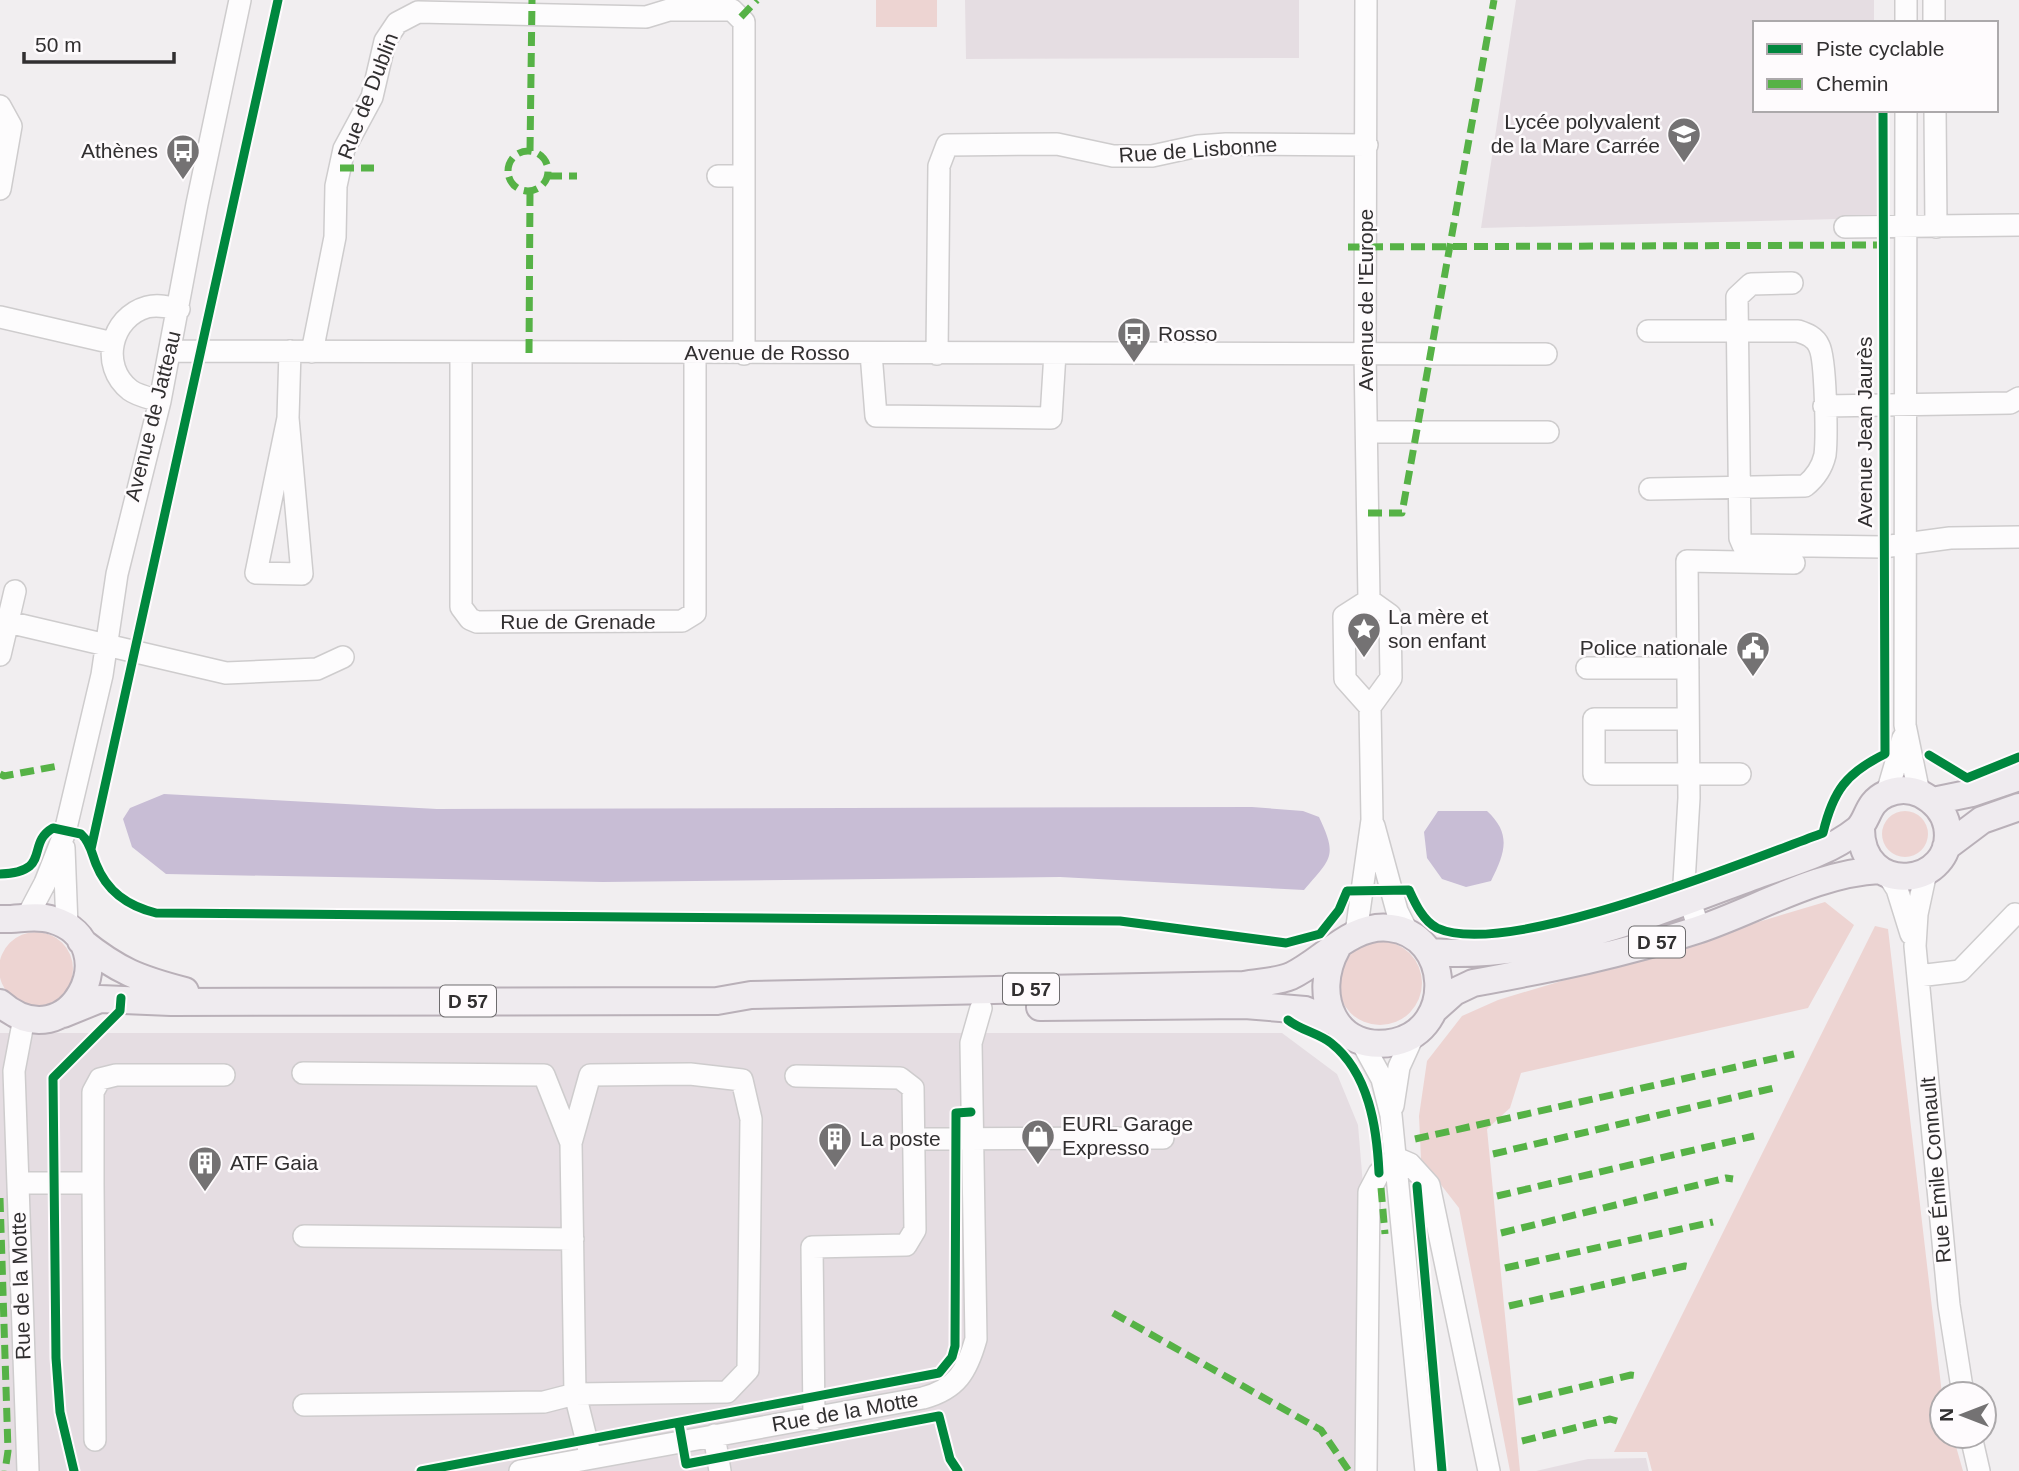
<svg xmlns="http://www.w3.org/2000/svg" width="2019" height="1471" viewBox="0 0 2019 1471" font-family="Arial,sans-serif">
<rect width="100%" height="100%" fill="#f1eef0"/>
<path fill="#e5dde2" d="M965,0H1299V58L966,59Z
M1516,0H1874V23H1755V110H1876L1878,218L1481,228Z
M0,1033H1282L1337,1074L1358,1125L1363,1185L1356,1471H0Z
M1646,1458L1649,1471H1536L1588,1459Z"/>
<path fill="#edd4d2" d="M876,0H937V27H876Z
M1882 834a23 23 0 1 1 46 0a23 23 0 1 1-46 0Z
M1825,902L1854,925L1808,1008L1521,1073L1510,1108L1487,1129L1520,1471H1510L1459,1208L1421,1159L1419,1116L1427,1061L1462,1016L1498,1000Z
M1875,926L1888,929L1942,1394V1436H1953L1963,1471H1652L1647,1452H1614Z
M-1 969a37 37 0 1 1 74 0a37 37 0 1 1-74 0Z
M1338 983a42 42 0 1 1 84 0a42 42 0 1 1-84 0Z"/>
<path fill="#c8bdd5" d="M164,794L437,809L1252,807L1303,811L1319,817C1338,857 1331,858 1304,890L1060,877L603,882L166,874L132,847L123,819L130,808Z
M1438,811H1487C1512,834 1505,853 1491,881L1466,887L1442,879L1427,858L1424,832Z"/>
<g fill="none" stroke-linecap="round" stroke-linejoin="round">
<g stroke="#cecccd" stroke-width="24">
<path id="minor" d="M1366,0L1365,353L1369,600
M1906,0V23
M1934,0V23
M0,106L11,126L0,189
M1906,110L1905,725L1919,793
M1935,110L1936,227
M718,176H744
M1845,227L2019,225
M1792,283L1751,284L1737,297L1740,538L1743,545L1883,547L1950,538L2019,537
M0,317L113,343
M1648,331H1798C1807,334 1815,337 1819,346C1826,359 1827,438 1825,455C1822,468 1815,478 1805,486L1650,489
M170,351L1546,354
M312,352L335,237L336,186L344,149L372,97L385,41L397,23L418,12L646,17L669,10H732L744,22V354
M461,353V607L470,619L477,622L682,621L695,613V354
M871,353L876,416L1051,418L1055,353
M937,354L939,166L947,145L1057,144L1113,156H1152L1198,146L1226,144L1367,145
M160,401C150,398 138,396 130,390C99,366 111,317 147,307C158,304 168,307 179,309
M1824,406L2010,403L2019,398
M288,418L256,573L302,574L288,418L290,351
M1367,432H1548
M1369,600L1344,616L1345,679L1370,707
M8,622L226,673L317,669L343,657
M0,655L15,591
M1587,668H1688
M1688,719H1594V774H1740
M1887,793L1903,738
M1374,826L1397,911L1408,933
M64,848L67,926
M1926,872L1917,914L1915,946L1949,1305L1963,1394
M1888,875L1897,889L1911,934
M26,919L45,883L65,832L102,675L117,574L160,401L197,204L240,0
M1699,929L1684,883L1689,798L1687,561L1794,563
M1356,933L1372,820L1370,707L1391,678L1390,615L1369,600
M1918,976L1960,971L2015,914
M24,1018L14,1071L28,1471
M1360,1039L1382,1079L1391,1115L1426,1471
M303,1073L544,1075L571,1143
M796,1076L900,1078L913,1088L915,1230L906,1245L812,1247L814,1419
M1393,1106L1399,1067L1414,1034
M915,1139L1163,1138
M1396,1158L1410,1164L1429,1185L1489,1471
M18,1183H93V1092L100,1079L116,1075H224
M93,1183L95,1440
M304,1236L573,1239
M304,1405L544,1402L575,1394L727,1392L748,1370L751,1119L742,1080L690,1074L590,1075L571,1143L575,1394L591,1458
M714,1435L720,1471
M1971,1436L1979,1471
M520,1471L923,1398C957,1389 967,1371 976,1339L971,1043L981,1008
M1366,1471L1369,1192L1379,1173L1396,1158"/>
</g>
<g stroke="#b9b0b8" stroke-width="30">
<path id="major" d="M1933,801L1972,793L2019,777
M1946,847L1982,820L2019,807
M0,919C18,920 36,914 53,920C129,943 70,1064 0,1003
M81,941C118,971 139,979 185,991
M1429,952C1540,961 1649,915 1751,877C1786,864 1827,854 1857,830C1869,820 1866,803 1886,794C1897,789 1910,789 1921,794C1934,801 1944,811 1947,826C1958,887 1859,900 1861,826
M1040,1007L1245,1005L1305,1010L1337,1023
M1435,1009L1454,992L1473,983C1549,969 1624,954 1697,930C1757,910 1816,873 1880,870
M63,1014L100,999L171,1002L717,1001L751,995L1244,985C1259,982 1277,982 1291,976C1323,961 1352,923 1390,928C1451,935 1456,1028 1395,1042C1336,1055 1310,996 1337,948"/>
</g>
<use href="#minor" stroke="#fdfcfd" stroke-width="21"/>
<use href="#major" stroke="#efebef" stroke-width="26"/>
<path stroke="#56b246" stroke-width="7" stroke-dasharray="14 7" stroke-linecap="butt" d="M741,17L757,0
M530,151L532,0
M508 171a20 20 0 1 1 40 0a20 20 0 1 1-40 0Z
M340,168H374
M548,176H577
M1348,247L1883,245
M529,353L530,191
M1368,513H1402L1494,0
M0,774L4,776L58,766
M1415,1139L1794,1054
M1493,1154L1778,1087
M1381,1188L1385,1234
M1497,1196L1754,1136
M0,1198L8,1451L5,1471
M1501,1233L1726,1178L1733,1179
M1505,1268L1713,1222
M1509,1306L1685,1266L1691,1267
M1113,1313L1321,1430L1349,1471
M1518,1402L1631,1375L1639,1376
M1522,1441L1610,1419L1617,1421"/>
<g stroke="#fefbfd" stroke-width="13">
<path id="cycleway" d="M1929,755L1967,778L2019,757
M91,849L278,0
M0,874C53,872 25,844 53,828L81,834C90,842 92,854 96,864C107,892 128,906 156,913L1120,921L1286,943L1320,934L1339,910L1347,891L1409,890C1415,903 1423,921 1437,928C1507,960 1746,861 1823,833C1833,791 1846,773 1885,754L1883,110
M1288,1020C1300,1030 1318,1033 1331,1043C1369,1073 1377,1128 1379,1173
M1417,1186L1442,1471
M679,1424L686,1464L939,1416L950,1459L958,1471
M74,1471L60,1412L56,1358L53,1078L120,1011L121,998
M421,1471L939,1373L952,1357L955,1346L956,1113L971,1112"/>
</g>
<use href="#cycleway" stroke="#00873e" stroke-width="9"/>
</g>
<defs>
<g id="school-pin" transform="scale(1.75)"><path d="M0 17L-7.5 6A9.5 9.5 0 1 1 7.5 6Z" fill="#747273" stroke="#fefbfd"/><path d="M0-5L7-2L0 1L-7-2ZM-4 1L0 2.5L4 1V4Q0 6-4 4Z" fill="#fff"/></g>
<g id="bus-pin" transform="scale(1.75)"><path d="M0 17L-7.5 6A9.5 9.5 0 1 1 7.5 6Z" fill="#747273" stroke="#fefbfd"/><path d="M-5-6H5V4H4V6H2V4H-2V6H-4V4H-5ZM-3.5-4V0h7V-4ZM-3.5 1.2v1.5H-2V1.2ZM2 1.2v1.5H3.5V1.2Z" fill="#fff"/></g>
<g id="sight-pin" transform="scale(1.75)"><path d="M0 17L-7.5 6A9.5 9.5 0 1 1 7.5 6Z" fill="#747273" stroke="#fefbfd"/><path d="M0-6L1.8-2.2L6-1.7L2.9 1.2L3.7 5.4L0 3.3L-3.7 5.4L-2.9 1.2L-6-1.7L-1.8-2.2Z" fill="#fff"/></g>
<g id="civic-pin" transform="scale(1.75)"><path d="M0 17L-7.5 6A9.5 9.5 0 1 1 7.5 6Z" fill="#747273" stroke="#fefbfd"/><path d="M-.6-6.5H3V-4.5H.6V-3L4-1V1h2V6H-6V1h2V-1L-.6-3ZM-1.2 2.5V6h2.4V2.5Z" fill="#fff"/></g>
<g id="shop-pin" transform="scale(1.75)"><path d="M0 17L-7.5 6A9.5 9.5 0 1 1 7.5 6Z" fill="#747273" stroke="#fefbfd"/><path d="M-5-2.5h2.3a2.7 3.5 0 0 1 5.4 0H5L5.5 6h-11ZM-1.5-2.5h3a1.5 2.3 0 0 0-3 0Z" fill="#fff"/></g>
<g id="building-pin" transform="scale(1.75)"><path d="M0 17L-7.5 6A9.5 9.5 0 1 1 7.5 6Z" fill="#747273" stroke="#fefbfd"/><path d="M-4-6H4V6H1V3H-1V6H-4ZM-2.5-4.3h1.7v1.8h-1.7ZM.8-4.3h1.7v1.8H.8ZM-2.5-1h1.7V.8h-1.7ZM.8-1h1.7V.8H.8Z" fill="#fff"/></g>
</defs>
<g fill-rule="evenodd">
<use href="#school-pin" x="1684" y="134"/>
<use href="#bus-pin" x="183" y="151"/>
<use href="#bus-pin" x="1134" y="334"/>
<use href="#sight-pin" x="1364" y="629"/>
<use href="#civic-pin" x="1753" y="648"/>
<use href="#shop-pin" x="1038" y="1136"/>
<use href="#building-pin" x="835" y="1139"/>
<use href="#building-pin" x="205" y="1163"/>
</g>
<g text-anchor="middle" stroke-width="5" stroke-linejoin="round" paint-order="stroke">
<g fill="#fefbfd" stroke="#6e6c6e" stroke-width="2">
<rect x="1629" y="926.5" width="56" height="31" rx="5"/>
<rect x="1003" y="973.5" width="56" height="31" rx="5"/>
<rect x="440" y="985.5" width="56" height="31" rx="5"/>
</g>
<g font-size="19" font-weight="bold" fill="#312f30">
<text x="1657" y="949">D 57</text>
<text x="1031" y="996">D 57</text>
<text x="468" y="1008">D 57</text>
</g>
<g font-size="21" fill="#312f30" stroke="#fefbfd">
<text transform="translate(368 96) rotate(-69)" y="7">Rue de Dublin</text>
<text transform="translate(1198 150) rotate(-4)" y="7">Rue de Lisbonne</text>
<text transform="translate(1366 300) rotate(-90)" y="7">Avenue de l'Europe</text>
<text x="767" y="360">Avenue de Rosso</text>
<text transform="translate(153 416) rotate(-76)" y="7">Avenue de Jatteau</text>
<text transform="translate(1865 432) rotate(-90)" y="7">Avenue Jean Jaurès</text>
<text x="578" y="629">Rue de Grenade</text>
<text transform="translate(1936 1170) rotate(-95)" y="7">Rue Émile Connault</text>
<text transform="translate(21 1286) rotate(-92)" y="7">Rue de la Motte</text>
<text transform="translate(845 1412) rotate(-10)" y="7">Rue de la Motte</text>
</g>
<g font-size="21" fill="#312f30" stroke="#fefbfd" text-anchor="start">
<text x="1660" y="129" text-anchor="end">Lycée polyvalent<tspan x="1660" dy="24">de la Mare Carrée</tspan></text>
<text x="158" y="158" text-anchor="end">Athènes</text>
<text x="1158" y="341">Rosso</text>
<text x="1388" y="624">La mère et<tspan x="1388" dy="24">son enfant</tspan></text>
<text x="1728" y="655" text-anchor="end">Police nationale</text>
<text x="1062" y="1131">EURL Garage<tspan x="1062" dy="24">Expresso</tspan></text>
<text x="860" y="1146">La poste</text>
<text x="230" y="1170">ATF Gaia</text>
</g>
</g>
<rect x="1753" y="21" width="245" height="91" fill="#fefbfd" stroke="#aca9ab" stroke-width="2"/>
<rect x="1767" y="44" width="35" height="10" fill="#00873e" stroke="#aca9ab" stroke-width="2"/>
<text x="1816" y="56" font-size="21" fill="#312f30">Piste cyclable</text>
<rect x="1767" y="79" width="35" height="10" fill="#56b246" stroke="#aca9ab" stroke-width="2"/>
<text x="1816" y="91" font-size="21" fill="#312f30">Chemin</text>
<g transform="translate(1963 1415) rotate(270)"><circle r="33" fill="#fefbfd" stroke="#aca9ab" stroke-width="2"/>
<path d="M0-5L12 26L0 18L-12 26Z" fill="#747273"/>
<text y="-10" font-size="19" font-weight="bold" text-anchor="middle" fill="#312f30">N</text>
</g>
<path d="M24 52v10h150v-10" fill="none" stroke="#312f30" stroke-width="3.5"/>
<text x="35" y="52" font-size="21" fill="#312f30" stroke="#fefbfd" stroke-width="5" paint-order="stroke">50 m</text>
</svg>
